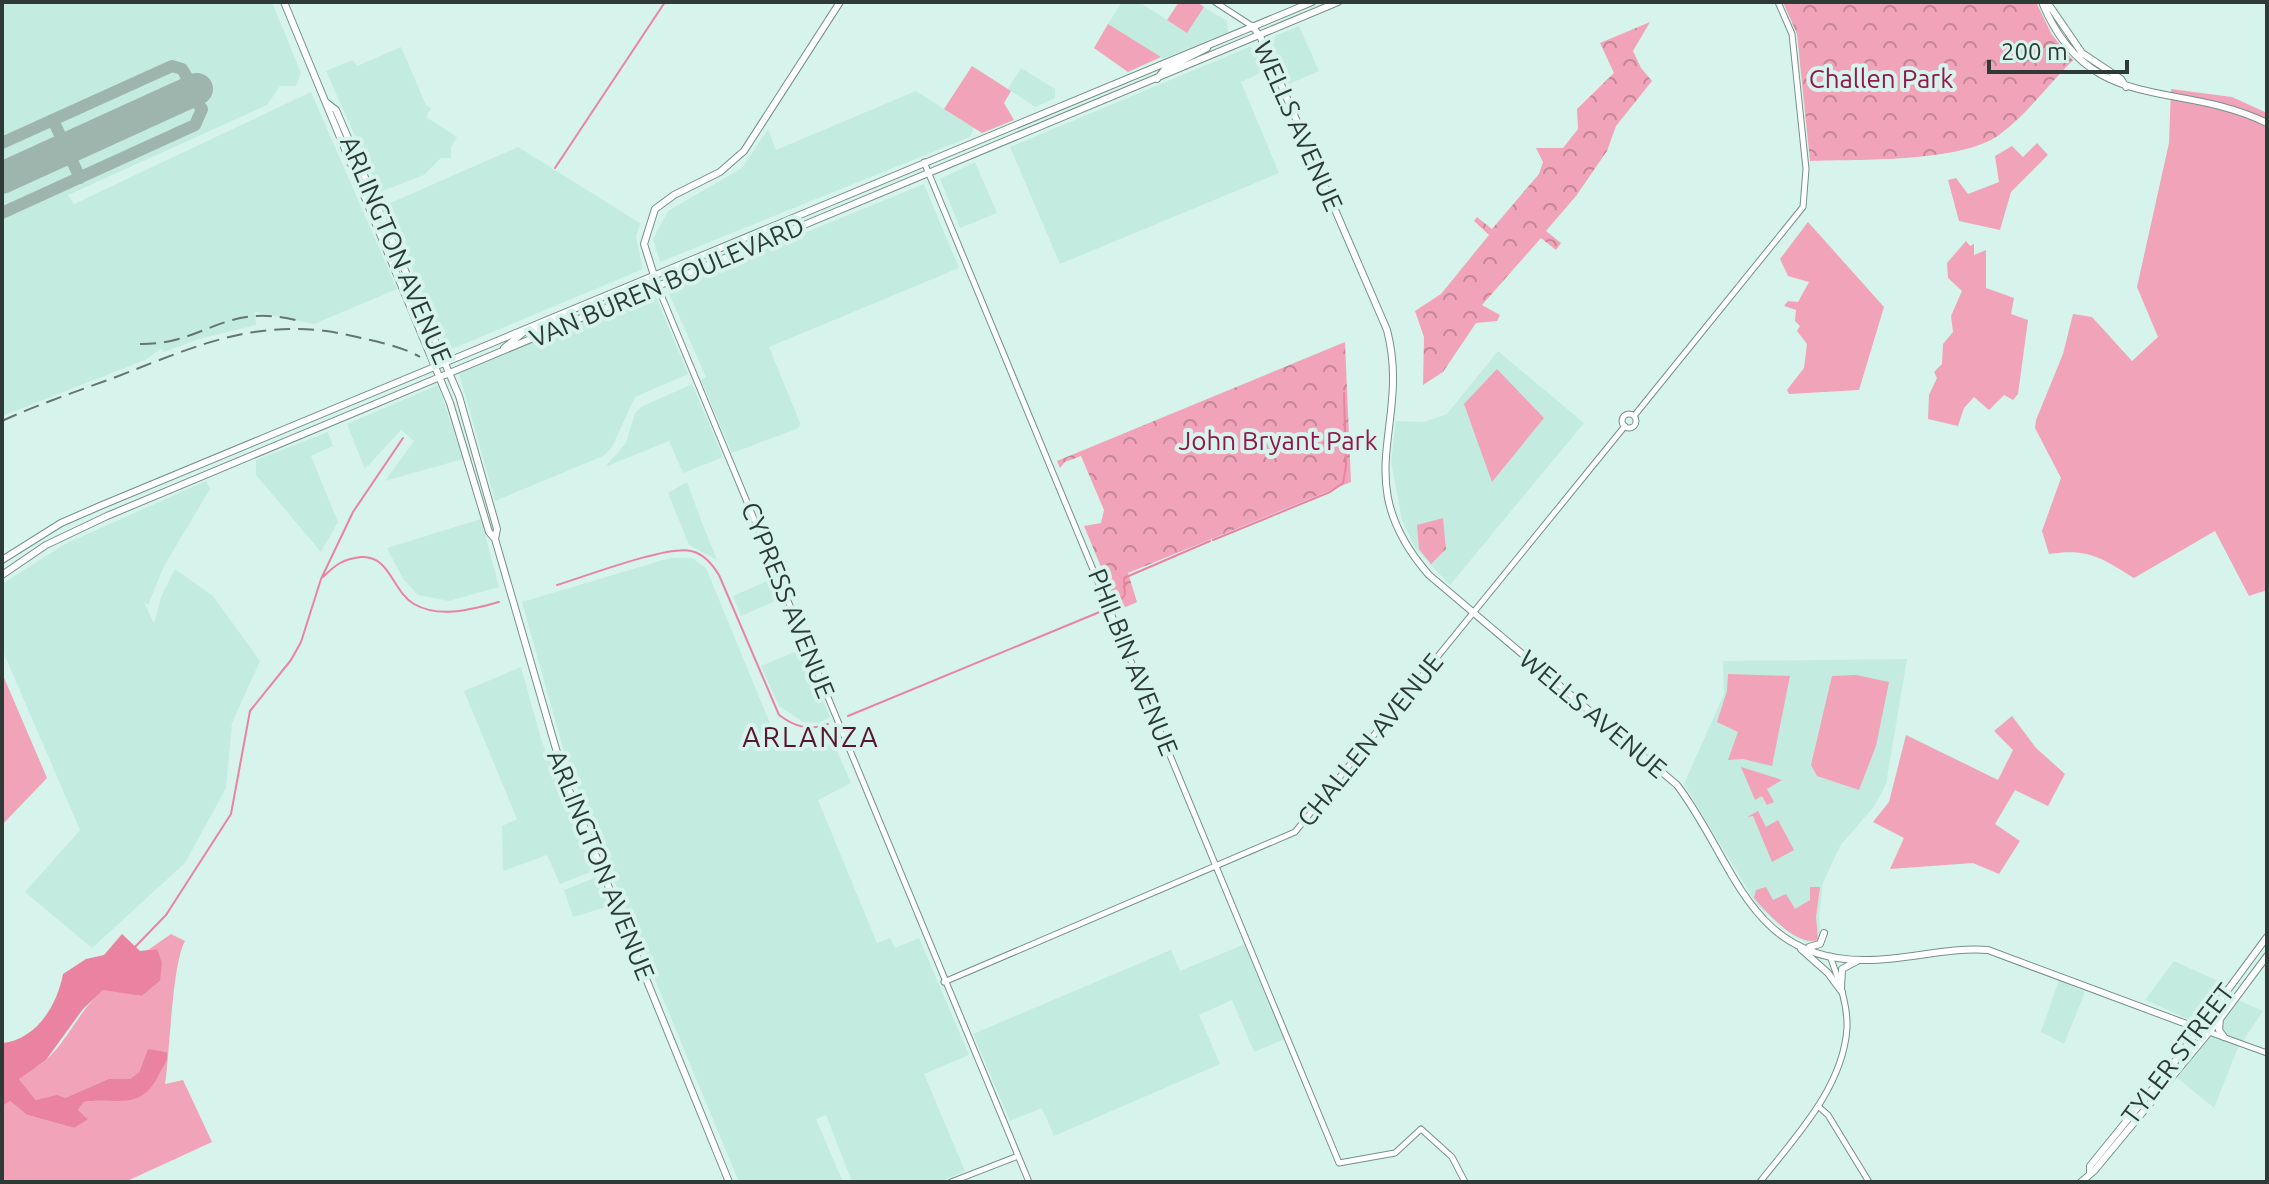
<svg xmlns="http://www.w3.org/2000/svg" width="2269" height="1184" viewBox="0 0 2269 1184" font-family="Ubuntu,sans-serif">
<defs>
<pattern id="forest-crowns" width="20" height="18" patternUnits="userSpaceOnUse" patternTransform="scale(2)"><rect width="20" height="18" fill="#f1a3b9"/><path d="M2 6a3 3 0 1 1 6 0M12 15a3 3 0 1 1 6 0" fill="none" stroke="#c48697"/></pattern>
</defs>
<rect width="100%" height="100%" fill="#d6f4ec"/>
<path fill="#c4ebe0" d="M2,2H272L301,73L296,86H280L267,105L68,195L74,204L311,92L397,289L314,324L255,312L256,325L199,339L164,352L161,349L145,360L2,416Z
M1122,2H1139L1186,32L1204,7L1227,21L1228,32L1163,59L1108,24Z
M1299,26L1319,71L1289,84L1272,43L1275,36Z
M401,47L426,105L431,108L426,117L457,137L451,147V158H441L424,175L380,192L326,71L353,60L357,66Z
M1249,47L1255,49L1265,71L1241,82L1279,173L1060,264L1010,147Z
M1021,68L1055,89V98L1035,107L1008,89Z
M916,91L974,128L970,137L660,262L653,239L668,211L742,168L768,129L776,150Z
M518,147L640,223L636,237L643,269L447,351L386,205Z
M975,162L997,213L960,228L940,179Z
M924,184L959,268L769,347L800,423L799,428L732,453L701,380L706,377L667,289Z
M654,292L688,374L635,397L612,447L603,456L495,501L459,373Z
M1498,351L1584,423L1450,585L1415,548L1402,520L1391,462L1396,421L1424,422L1447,414Z
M692,384L723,457L683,473L669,441L605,467L626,443L635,413L641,407Z
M438,385L463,459L385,481L414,441L401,430L365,469L347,424Z
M328,432L333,446L311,456L338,522L321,552L256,475V460Z
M206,481L210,489L164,566L148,605L144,602L154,624L161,597L175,569L213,596L260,661L232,723L226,788L185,863L92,948L25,892L80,830L2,649V584L65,544Z
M687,482L704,528L717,560L689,545L668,493Z
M481,519L499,587L449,601L418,595L403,579L387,548Z
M670,558H692L706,568L771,726L790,742L807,748L831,737L851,783L818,800L877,943L890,938L895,948L919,938L969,1055L924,1074L965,1171L939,1182H852L826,1115L816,1119L843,1182H739L595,835L563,748L522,602Z
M772,579L780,599L741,616L733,596Z
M802,649L830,717L819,723L803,722L779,706L761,666Z
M1907,659L1886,784L1875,805L1840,846L1823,883L1819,917L1821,940L1815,945L1793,936L1757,905L1684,784L1724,694L1723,661Z
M521,667L541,739L593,871L560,884L547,855L503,871L502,826L517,819L464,691Z
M597,877L610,906L573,917L564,890Z
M1245,944L1285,1039L1254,1052L1232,1000L1199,1015L1220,1064L1054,1136L1042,1108L1010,1121L973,1034L1171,950L1180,971Z
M2174,961L2229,986L2224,994L2263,1011L2237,1050L2214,1108L2175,1076L2213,1030L2145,1000Z
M2059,980L2085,992L2064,1044L2041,1032Z"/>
<path fill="#f1a3b9" d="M1179,2H1197L1204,7L1187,33L1167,20Z
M1108,24L1161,57L1128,72L1094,48Z
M972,66L1011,91L1004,103L1014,120L982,133L944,109Z
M2171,89L2232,97L2267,113V590L2249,596L2215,531L2134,578C2101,558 2089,548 2049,554L2042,531L2061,478L2035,428L2036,420L2063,354L2073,314L2092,317L2132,361L2158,337L2137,287L2169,143Z
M2037,143L2048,155L2011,192L2000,230L1959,221L1948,180L1956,178L1968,194L1999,182L1995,156L2012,146L2023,157Z
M1808,222L1884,307L1859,390L1789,394L1787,390L1804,368L1807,344L1797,331L1800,326L1795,321L1796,310L1784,306L1788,301L1798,302L1809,282L1788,276L1780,259Z
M1966,241L1970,246L1974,244V255L1986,250V288L2014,298L2011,314L2028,320L2018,394L2013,400L2004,395L1989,410L1974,397L1964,408L1958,426L1928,419L1929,395L1937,378L1934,372L1942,364L1943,344L1953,332L1951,316L1962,291L1948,278L1947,263Z
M1497,369L1544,418L1492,482L1464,404Z
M2,673L47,778L2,825Z
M1728,674L1790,676L1772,766L1743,759L1728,760L1738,732L1717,722L1727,691Z
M1856,675L1889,682L1876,746L1859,790L1817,776L1811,765L1832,676Z
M2012,716L2036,748L2065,774L2048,806L2015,790L1995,824L2020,841L1999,874L1973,863L1890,869L1904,838L1873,822L1889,802L1906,735L1998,780L2013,750L1994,731Z
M1741,767L1782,780L1767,789L1774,802L1767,805L1762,796L1755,800Z
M1758,811L1766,827L1778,820L1794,850L1772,862L1753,816L1747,817Z
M1766,887L1773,900L1786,894L1795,909L1810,900V887H1820L1816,917L1818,940C1797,947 1767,913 1754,898L1756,890Z
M171,934L185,941C172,964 170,1052 165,1084L183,1080L212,1142L125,1182H2L4,1103L10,1101L27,1115L74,1128L87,1118L78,1110L84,1102C114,1097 143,1109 159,1075C163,1066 169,1062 167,1052L148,1050L139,1072L130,1079H108L65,1098L36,1100L19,1079C26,1070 37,1068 46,1060C69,1039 79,1010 104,989L142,996L160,981L157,949L148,950Z"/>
<path fill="url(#forest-crowns)" d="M1783,2H2036L2052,35L2073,60C2049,84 2026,115 1999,135C1960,163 1858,159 1810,161L1797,34Z
M1650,22L1633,51L1641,68L1652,81L1616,126L1607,151L1576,196L1546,231L1561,243L1556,250L1541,238L1482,305L1500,315L1497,321L1476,323L1443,372L1423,385L1424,337L1415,311L1441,294L1489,235L1474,221L1477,217L1492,229L1539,174L1543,162L1536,148H1563L1578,129L1577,109L1614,73L1600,43Z
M1345,342L1351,482L1128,573L1137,602L1119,610L1084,526L1101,523L1104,510L1081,456L1065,462L1060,468L1057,461Z
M1443,518L1446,549L1431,564L1419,549L1417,525Z"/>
<path fill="#ea83a2" d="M122,934L140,951L157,949L162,963L160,981L142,996L103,990L83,1009L46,1060L19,1079L36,1100L57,1095L65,1098L108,1079H130L139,1072L148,1049L167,1052C169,1062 163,1066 159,1075C141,1112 115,1097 84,1102L78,1110L88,1119L74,1128L27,1115L10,1101L2,1106V1043C36,1040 57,1006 63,974L86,959L104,955Z"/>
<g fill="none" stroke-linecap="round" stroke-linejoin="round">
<path stroke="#ea83a2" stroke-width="2" d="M555,168L665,2
M1213,540L1330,492L1343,483L1346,466L1344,393
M323,577C335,565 343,559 361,557C390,555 392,591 414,604C440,619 472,609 499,602
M557,585C584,577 667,545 691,551C704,554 712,564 719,575L779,715C795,727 809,731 828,724
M1118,605L1125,594L1124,578L1210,541
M848,716L1102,611
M134,948L166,915L231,814L250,711L291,660L301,642L321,579L353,512L403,438"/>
<path stroke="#9eb5ae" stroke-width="12" d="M53,120L80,178
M2,143L172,66L182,69L187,77L181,97L195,100L202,109L195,125L2,213"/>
<path stroke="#9eb5ae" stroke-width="32" d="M2,178L197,89"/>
<g stroke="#759189" stroke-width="7">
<path id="minor" d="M1215,2L1252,26
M924,162L1339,1163L1395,1153L1421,1129L1452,1157L1465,1182
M657,285L1029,1182
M1622 421a7 7 0 1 1 14 0a7 7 0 1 1-14 0Z
M1634,416L1803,207L1806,169L1792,34L1778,2
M944,982L1295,832L1625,426
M2209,1032L2267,1053
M1818,1106L1828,1115L1869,1182
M951,1182L1018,1156
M1760,1182C1795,1137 1843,1088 1847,1028C1848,1004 1838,978 1830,956"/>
</g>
<g stroke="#759189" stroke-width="8">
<path id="major" d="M284,2L450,403L489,532L495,539
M2042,2C2089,117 2178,79 2267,123
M2047,2L2082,53L2121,79L2126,87
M1252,26L1260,36L1387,330C1412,426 1346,480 1429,575L1677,785C1735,861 1748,962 1867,960C1908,960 1947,947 1988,950L2208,1032
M1157,79L1165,69L1207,48
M327,103L336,110L459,396L497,529L495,539L565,780L729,1182
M657,285L644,244L655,209L674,195L720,172L744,151L840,2
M533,337L537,329L568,312
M504,348L529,328
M2,560L61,523L100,506L1312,2
M2,575L46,545L107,516L1338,2
M1809,947L1820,944L1824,933
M1801,949L1828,973L1842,992
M1841,988L1842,969L1857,961
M2220,1019L2219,1030L2224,1037
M2090,1172V1166L2176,1060L2267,937
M2081,1182L2094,1171L2220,1019L2267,956"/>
</g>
<use href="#minor" stroke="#fff" stroke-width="5"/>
<use href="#major" stroke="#fff" stroke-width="6"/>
<path stroke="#657671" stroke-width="2" stroke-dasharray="16 8" stroke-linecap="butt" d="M140,344C205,345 225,301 299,321
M2,421C39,404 78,391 116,377C201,344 264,314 357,337C378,342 401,346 420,357"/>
</g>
<g text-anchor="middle" stroke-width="8" stroke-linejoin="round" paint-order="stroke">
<g font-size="26" fill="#92184c" stroke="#d6f4ec">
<text x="1881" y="88">Challen Park</text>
<text x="1278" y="450">John Bryant Park</text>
</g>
<g font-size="26" fill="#2e3a36" stroke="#d6f4ec">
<text transform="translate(1298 126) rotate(66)" y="9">WELLS AVENUE</text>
<text transform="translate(396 250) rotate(67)" y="9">ARLINGTON AVENUE</text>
<text transform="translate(667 282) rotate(-23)" y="9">VAN BUREN BOULEVARD</text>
<text transform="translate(788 600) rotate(68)" y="9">CYPRESS AVENUE</text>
<text transform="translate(1133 662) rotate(68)" y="9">PHILBIN AVENUE</text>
<text transform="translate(1593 714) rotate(40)" y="9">WELLS AVENUE</text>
<text transform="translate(1370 740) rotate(-51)" y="9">CHALLEN AVENUE</text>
<text transform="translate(601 865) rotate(68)" y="9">ARLINGTON AVENUE</text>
<text transform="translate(2178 1054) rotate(-53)" y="9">TYLER STREET</text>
</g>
<g font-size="28" letter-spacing="2" fill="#58152f" stroke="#d6f4ec">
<text x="811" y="747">ARLANZA</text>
</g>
</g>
<rect width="2269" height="1184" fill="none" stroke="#2e3a36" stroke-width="8"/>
<path d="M1989 60v12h138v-12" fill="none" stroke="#2e3a36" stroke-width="4"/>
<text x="2001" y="60" font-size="24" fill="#2e3a36" stroke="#d6f4ec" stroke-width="6" paint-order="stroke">200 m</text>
</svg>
